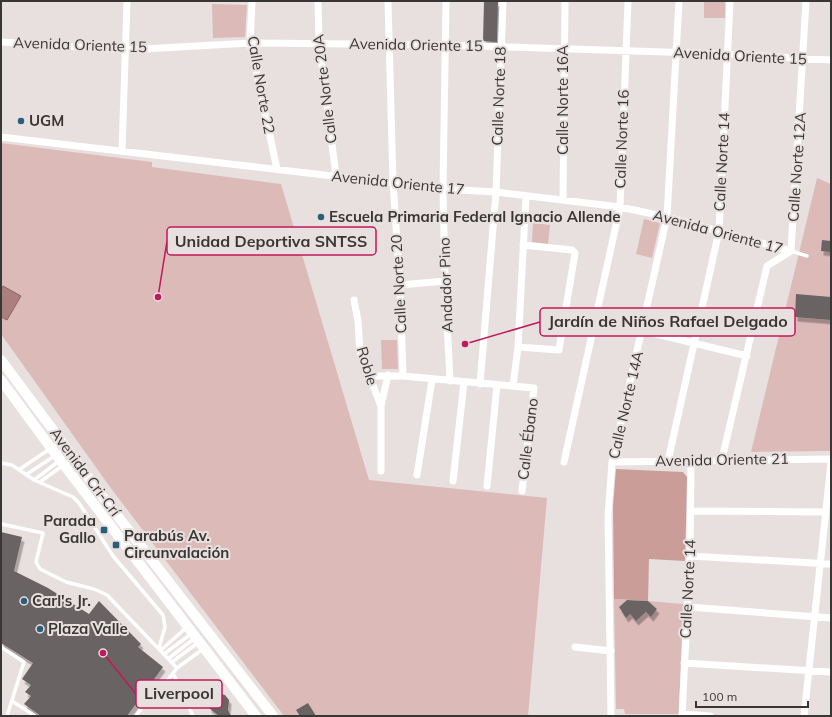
<svg xmlns="http://www.w3.org/2000/svg" width="832" height="717" viewBox="0 0 832 717" font-family="Mulish,sans-serif">
<defs>
<filter id="shadow"><feDropShadow dx="2.5" dy="4.5" stdDeviation="0" flood-color="#0004"/></filter>
</defs>
<rect width="100%" height="100%" fill="#e8e0df"/>
<path fill="#dbbab8" d="M704,1H725V18H704Z
M212,4L247,5L245,37L213,38Z
M1,143L152,162V167L281,184L369,480L547,498L528,716H284L110,487L1,334Z
M817,178L831,184V451L751,452Z
M644,219L660,223L652,258L636,254Z
M533,223L550,225L548,244L532,242Z
M381,340H397L398,369H382Z
M614,599L627,600L619,607L626,617L630,614L636,621L646,612L650,616L657,609L648,601L683,604L679,714H625L624,709H616Z"/>
<path fill="#cb9d99" d="M616,469L683,472L687,477L685,561L649,559L648,601L614,599L613,506Z"/>
<path fill="#ab7f7c" stroke="#896967" d="M3,286L21,296L7,320L1,317V290Z"/>
<path fill="#6b6363" filter="url(#shadow)" d="M484,2H498L497,42L483,41Z
M822,240L831,241V252L821,251Z
M796,294L831,297V320L795,317Z
M1,532L22,537L14,571L48,588L89,614L99,601L141,644L138,647L163,667L127,716H41L24,704L31,696L25,692L31,685L22,679L33,663L1,643Z
M627,600L648,601L657,609L651,617L646,612L636,621L630,614L626,618L619,607Z
M218,693L225,695L229,700L228,710L231,716H219L209,708L210,698Z
M308,703L316,716H300L296,710Z"/>
<g fill="none" stroke-linecap="round" stroke-linejoin="round">
<path stroke="#fff" stroke-width="3.5" d="M791,251L807,256
M1,463L12,465L34,480L73,497L79,503L113,556L163,615L165,627L159,648
M20,469L60,442
M27,474L65,449
M34,480L59,461
M40,482L73,458
M1,524L43,533L36,562L40,569L66,582L94,589L107,595L177,668
M1,647L24,662L7,716
M161,650L186,628
M164,654L191,634
M169,658L195,638
M172,662L199,642
M173,673L193,716
M12,701L35,716
M136,716L157,686L167,681L177,668L203,649"/>
<path stroke="#fff" stroke-width="7" d="M252,1L250,43L277,169
M318,1L319,43L336,176
M388,1L393,182L400,285L403,376
M446,1L443,189L445,281L450,381
M1,42L126,50L250,43L445,45L728,54L831,60
M1,137L443,189L496,192L620,207L667,217L791,251
M122,151L127,1
M563,200L565,1
M400,285L445,281
M354,300L358,321L360,352L381,406
M595,319L747,356
M518,347L559,350L575,253L572,250L523,245
M369,376H403L534,388L522,491
M480,384L496,192L503,1
M513,386L518,347L526,196
M722,459L767,266L791,251L806,1
M668,461L719,231L730,1
M564,462L620,207L628,1
M612,462L831,459
M381,471V406L388,375
M417,475L432,380
M453,481L464,382
M487,486L497,385
M691,511L825,512
M690,556L831,564
M689,607L831,618
M575,647L611,651
M684,663L831,672
M682,714L710,716
M611,716L608,516L612,462L667,217L679,1
M682,716L690,556L691,461
M804,716L831,463"/>
<path stroke="#fff" stroke-width="10" d="M1,360L102,496L273,716
M1,380L51,448L256,716"/>
</g>
<g fill="#2a5f7b" stroke="#e8e0df" stroke-width="1.5">
<circle cx="21" cy="121" r="4"/>
<circle cx="321" cy="217" r="4"/>
<rect x="100" y="526" width="8" height="8" rx="2"/>
<rect x="112" y="541" width="8" height="8" rx="2"/>
<circle cx="24" cy="601" r="4"/>
<circle cx="40" cy="629" r="4"/>
</g>
<g text-anchor="middle" stroke-width="4" stroke-linejoin="round" paint-order="stroke">
<g font-size="15" fill="#393636" stroke="#e8e0df">
<text transform="translate(80 45) rotate(2)" y="5">Avenida Oriente 15</text>
<text transform="translate(416 45) rotate(1)" y="5">Avenida Oriente 15</text>
<text transform="translate(740 56) rotate(3)" y="5">Avenida Oriente 15</text>
<text transform="translate(261 85) rotate(80)" y="5">Calle Norte 22</text>
<text transform="translate(325 89) rotate(-97)" y="5">Calle Norte 20A</text>
<text transform="translate(499 96) rotate(-88)" y="5">Calle Norte 18</text>
<text transform="translate(563 100) rotate(-90)" y="5">Calle Norte 16A</text>
<text transform="translate(622 139) rotate(-88)" y="5">Calle Norte 16</text>
<text transform="translate(722 162) rotate(-87)" y="5">Calle Norte 14</text>
<text transform="translate(797 167) rotate(-86)" y="5">Calle Norte 12A</text>
<text transform="translate(398 183) rotate(6)" y="5">Avenida Oriente 17</text>
<text transform="translate(718 232) rotate(15)" y="5">Avenida Oriente 17</text>
<text transform="translate(399 284) rotate(-93)" y="5">Calle Norte 20</text>
<text transform="translate(446 285) rotate(-92)" y="5">Andador Pino</text>
<text transform="translate(367 366) rotate(73)" y="5">Roble</text>
<text transform="translate(626 405) rotate(-77)" y="5">Calle Norte 14A</text>
<text transform="translate(528 439) rotate(-83)" y="5">Calle Ébano</text>
<text transform="translate(722 460) rotate(-1)" y="5">Avenida Oriente 21</text>
<text transform="translate(85 472) rotate(53)" y="5">Avenida Cri-Crí</text>
<text transform="translate(688 589) rotate(-87)" y="5">Calle Norte 14</text>
</g>
<g font-size="15" font-weight="bold" fill="#393636" stroke="#e8e0df" text-anchor="start">
<text x="29" y="126">UGM</text>
<text x="329" y="222">Escuela Primaria Federal Ignacio Allende</text>
<text x="96" y="526" text-anchor="end">Parada<tspan x="96" dy="17">Gallo</tspan></text>
<text x="124" y="541">Parabús Av.<tspan x="124" dy="17">Circunvalación</tspan></text>
<text x="32" y="606">Carl's Jr.</text>
<text x="48" y="634">Plaza Valle</text>
</g>
</g>
<path fill="none" stroke="#c2185b" stroke-width="1.5" d="M158 297L167 241M465 344L540 322M103 653L136 694"/>
<g fill="#c2185b" stroke="#e8e0df" stroke-width="1.5">
<circle cx="158" cy="297" r="4"/>
<circle cx="465" cy="344" r="4"/>
<circle cx="103" cy="653" r="4"/>
</g>
<g fill="#e8e0df" stroke="#c2185b" stroke-width="1.5">
<rect x="167" y="227" width="209" height="28" rx="4"/>
<rect x="540" y="308" width="255" height="28" rx="4"/>
<rect x="136" y="680" width="86" height="28" rx="4"/>
</g>
<g font-size="16" text-anchor="middle" font-weight="bold" fill="#393636">
<text x="271" y="247">Unidad Deportiva SNTSS</text>
<text x="668" y="327">Jardín de Niños Rafael Delgado</text>
<text x="179" y="699">Liverpool</text>
</g>
<rect width="832" height="717" fill="none" stroke="#393636" stroke-width="4"/>
<path d="M696 701v6h112v-6" fill="none" stroke="#393636" stroke-width="2"/>
<text x="702" y="701" font-size="12" fill="#393636" stroke="#e8e0df" stroke-width="3" paint-order="stroke">100 m</text>
</svg>
